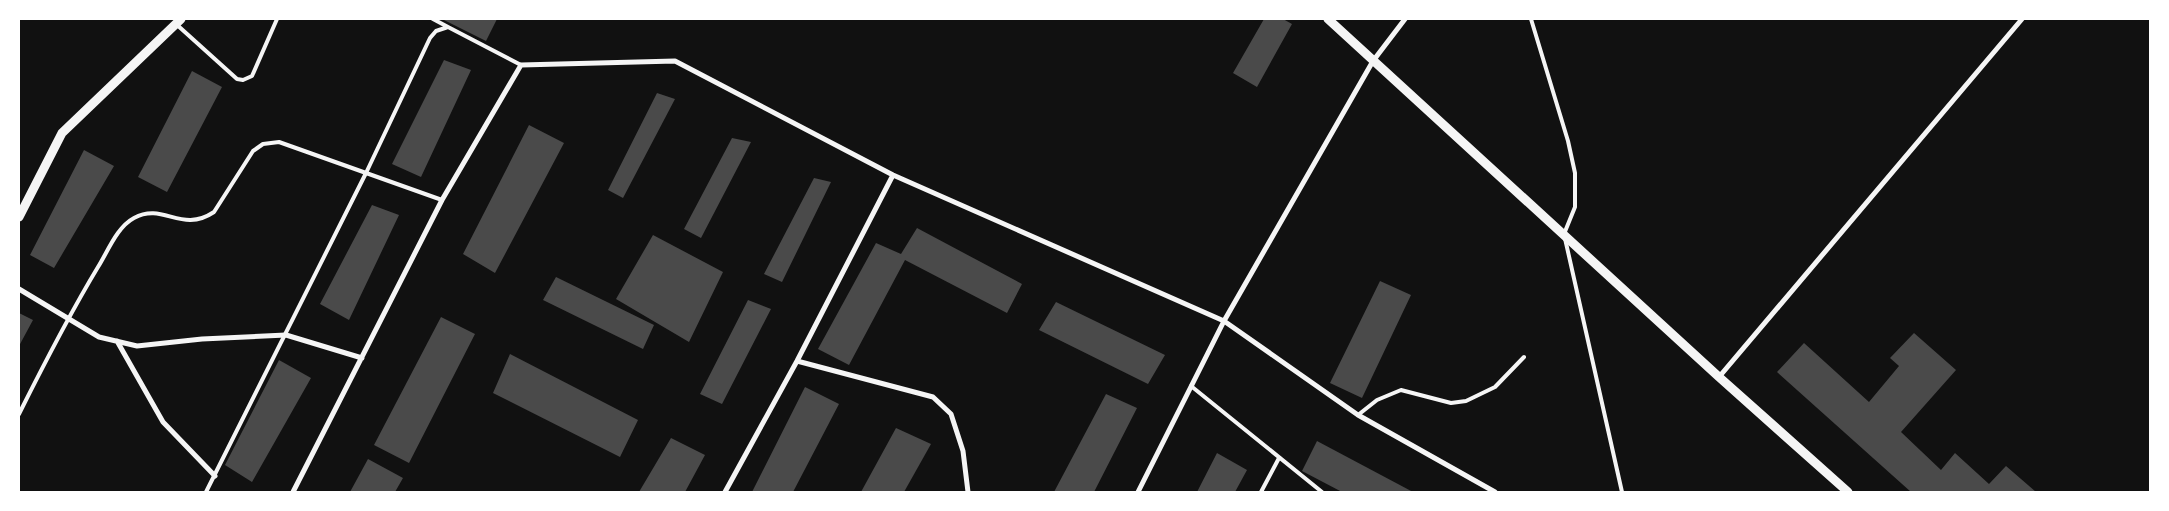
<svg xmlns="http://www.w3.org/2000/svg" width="2169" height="511" viewBox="0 0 2169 511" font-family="'Nunito Sans',sans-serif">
<rect width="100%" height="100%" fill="#111"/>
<path fill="#4a4a4a" d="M442,19H497L486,41Z
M1264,19H1283L1292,24L1257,87L1233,73Z
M444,60L471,70L421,177L392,164Z
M192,71L222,87L167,192L138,177Z
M657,93L675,99L623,198L608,190Z
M529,125L564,143L495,273L463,254Z
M732,138L751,142L701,238L684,229Z
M84,150L114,166L54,268L30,255Z
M814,178L831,182L782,282L764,274Z
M372,205L399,215L349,320L320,304Z
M917,228L1022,284L1007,313L905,260L849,365L818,349L876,243L901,254Z
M653,235L723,272L689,342L616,299Z
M556,277L654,325L643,349L543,300Z
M1380,281L1411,295L1362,398L1330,383Z
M748,300L771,309L722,404L700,394Z
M1056,302L1165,355L1148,384L1039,330Z
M19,313L33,320L19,346Z
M441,317L475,334L409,463L374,445Z
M1914,333L1956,370L1901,432L1941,470L1955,453L1989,484L2006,466L2036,492H1911L1777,372L1804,343L1869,402L1899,366L1890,358Z
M510,354L638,420L620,457L493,393Z
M279,360L311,378L252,482L225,465Z
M805,387L839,404L793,492H752Z
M1106,394L1137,408L1094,492H1054Z
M896,428L931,444L904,492H861Z
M671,438L705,455L685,492H639Z
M1317,441L1413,492H1342L1302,471Z
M1217,453L1247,470L1235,492H1197Z
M368,459L403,478L395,492H350Z"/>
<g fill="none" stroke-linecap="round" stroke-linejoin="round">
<path stroke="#f5f5f5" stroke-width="4" d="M433,19L448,27
M1531,19L1568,141L1575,173V207L1564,234L1622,492
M176,24L237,79L243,80L252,76L277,19
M1191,386L1322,492
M19,414C44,364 69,315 98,267C108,251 117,227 134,218C164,202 181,234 214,212L253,151L263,144L279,142L442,200
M1358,415L1377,400L1401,390L1451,403L1466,401L1495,387L1524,357
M206,492L366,173L430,38L436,31L448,27L521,65
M1261,492L1279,458"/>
<path stroke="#f5f5f5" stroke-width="5" d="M19,289L99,337L137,346L202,339L286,335L362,358
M117,341L163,422L215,476
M797,361L933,397L951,414L963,451L968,492
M1719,377L2022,19
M293,492L442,200L521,65L675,61L893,175L1224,321L1358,415L1495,492
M725,492L797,361L893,175
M1138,492L1224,321L1373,61L1405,19"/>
<path stroke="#f5f5f5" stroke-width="9" d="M1328,19L1719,377L1848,492
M19,217L62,133L181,19"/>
</g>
<rect width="2169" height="511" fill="none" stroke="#ffffff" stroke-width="40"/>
</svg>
